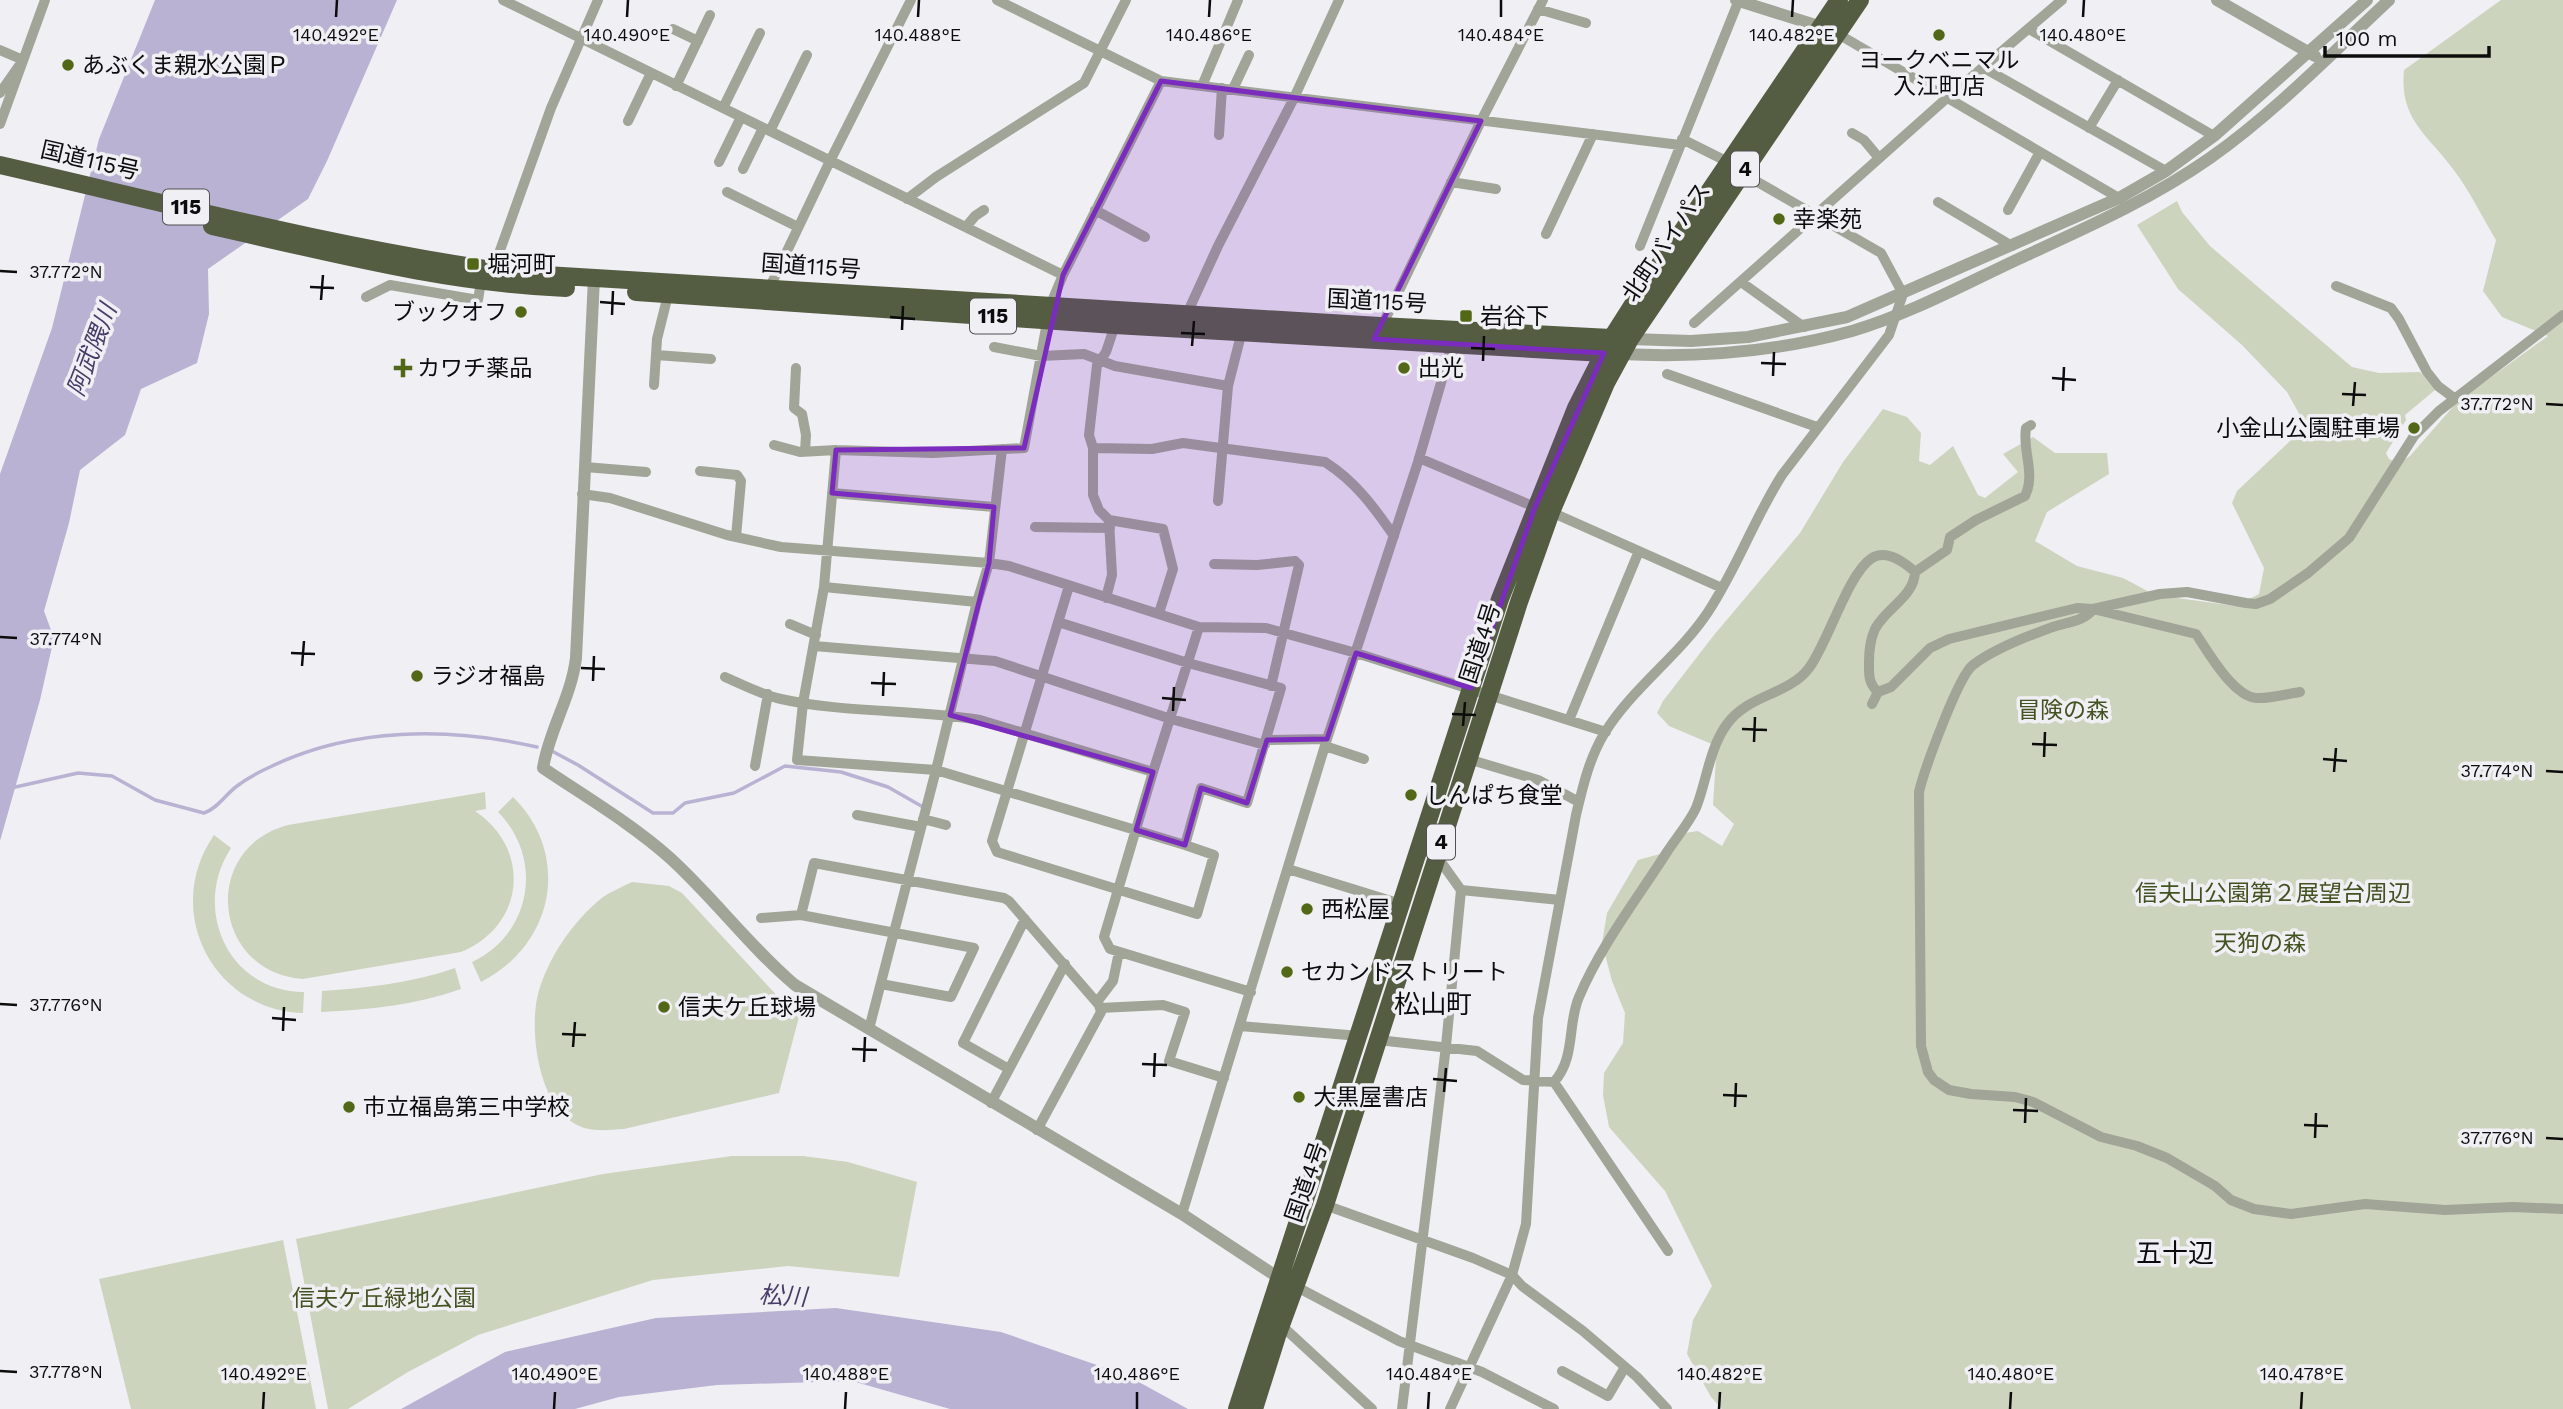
<svg xmlns="http://www.w3.org/2000/svg" width="2563" height="1409" viewBox="0 0 2563 1409" font-family="'Work Sans','Noto Sans JP',sans-serif">
<rect width="100%" height="100%" fill="#f0eff4"/>
<path fill="#ccd4be" d="M2501,0H2563V1409H1722L1711,1397L1687,1354L1693,1320L1712,1286L1665,1191L1609,1127L1603,1095L1604,1073L1623,1043L1625,1013L1612,981L1602,943L1607,913L1638,860L1671,851L1685,833L1698,831L1722,846L1734,824L1713,805L1716,758L1714,745L1669,726L1657,713L1663,701L1714,635L1800,533L1843,462L1883,409L1907,417L1921,433L1919,461L1930,465L1953,446L1978,495L1985,498L2018,472L2003,454L2033,437L2055,453H2107L2109,474L2047,512L2035,541L2077,566L2123,578L2155,595L2236,606L2259,594L2264,568L2232,503L2237,491L2306,426L2287,392L2242,345L2178,289L2137,225L2177,201L2182,212L2210,246L2352,367L2379,373L2420,372L2435,390L2405,415L2406,420L2386,453L2389,459L2398,463L2410,456L2458,401L2548,336L2502,317L2483,291L2496,240C2482,217 2470,191 2453,169C2427,134 2399,119 2404,70Z
M485,792L486,809L475,811C532,849 525,926 461,952L303,979C212,972 200,848 288,825Z
M513,797C572,855 554,945 481,982L472,962C532,934 544,858 498,812Z
M214,835L231,848C191,909 229,992 304,992L303,1013C212,1010 162,910 214,835Z
M632,882L669,886L682,893L782,1001L800,1013L779,1093L624,1129C606,1130 588,1133 572,1122C538,1101 529,1029 538,994C548,957 574,920 603,897C612,891 622,887 632,882Z
M455,968L461,989C416,1005 369,1010 321,1012L322,991C367,988 412,983 455,968Z
M732,1156H803L848,1162L917,1182L899,1277L788,1266L653,1280L478,1335L408,1372L348,1409H328L296,1239L603,1174Z
M283,1240L316,1409H131L99,1279Z"/>
<path fill="#b9b2d2" d="M155,0H397L327,161L308,199L208,269L209,314L197,363L141,389L125,435L80,470L69,523L44,611L54,638L40,700L0,841V474L52,328L99,139Z
M836,1308L1001,1332L1126,1375L1188,1409H950L852,1381L717,1385L619,1397L575,1409H401L505,1352L656,1318Z"/>
<g fill="none" stroke-linecap="round" stroke-linejoin="round">
<path stroke="#b9b2d2" stroke-width="3.5" d="M550,750L578,765L653,813H673L685,803L734,793L785,766L841,772L888,787L923,807
M11,788L78,773L112,776L155,800L204,813C217,809 226,794 237,786C246,779 259,772 270,767C352,727 449,727 537,747"/>
<path stroke="#a0a597" stroke-width="10" d="M503,0L1063,275
M997,0L1161,81L1680,145
M1538,9L1586,23
M673,29L698,41
M2029,29L2214,136
M1838,34L2119,198
M0,50L23,60L0,93
M1984,68L2166,171
M676,86L710,15
M1202,86L1238,0
M1233,89L1249,55
M723,108L760,33
M628,121L651,73
M0,124L45,0
M2089,128L2118,80
M770,131L807,55
M1852,133L1864,140L1879,158
M1219,135L1222,88
M1682,139L1728,162
M719,162L741,117
M743,169L763,128
M1451,182L1496,189
M727,192L798,227
M907,199L936,177L1084,83L1126,0
M1938,202L2012,246
M1095,210L1145,237
M2008,210L2040,152
M966,227L975,216L984,210
M1546,234L1593,134
M1640,246L1739,0
M493,270L551,108L598,0
M1741,282L1804,327
M2336,286L2391,308L2399,319L2427,372L2438,386L2454,398
M768,291L830,161L911,0
M366,297L390,285L478,300L481,282
M1185,318L1218,246L1294,98L1339,0
M1694,323L1948,97L2062,0
M1380,330L1481,121L1543,0
M994,347L1041,356L1084,354L1115,366L1228,386
M656,355L711,359
M796,368L794,408L802,414L806,435L805,451
M1667,374L1817,427
M654,385L657,339L668,295
M774,445L800,452L836,450L933,453L1024,448L1050,306L1063,275L1161,81
M1093,448L1152,449L1183,443L1325,462C1355,481 1374,507 1394,536
M836,450L824,587L803,703L797,760L936,770L977,602L989,563L1002,449
M1419,458L1535,507
M585,467L646,472
M700,471L737,475L741,481L736,537
M832,493L994,507
M582,494L610,498L727,535L781,547L989,563L1009,566L1199,627L1266,628L1356,653L1606,732
M1218,501L1228,386L1242,331
M1551,512L1722,588
M1109,520L1099,510L1093,495V448L1089,435L1097,365L1106,352L1115,325
M1035,527L1110,528
M1214,564L1257,565L1295,561L1299,565L1271,686
M824,587L977,602
M1106,598L1112,575L1109,520L1163,529L1173,569L1159,613
M1058,622L1188,663L1281,688L1247,803L1201,788L1185,845
M790,624L816,635
M1199,627L1153,772L1104,937L1110,949L1251,992
M814,646L995,661L1171,719L1265,745
M725,677C743,685 762,695 781,699C843,713 915,709 980,720L1153,772
M1878,692C1868,683 1869,674 1869,662C1869,650 1870,640 1875,629C1886,608 1914,597 1915,572L1947,550L1950,537L1976,520L2025,496C2036,474 2022,450 2026,428L2031,425
M2300,692C2286,694 2270,699 2256,698C2233,696 2208,652 2196,634L2093,609C2083,623 2064,622 2050,628C2025,637 1994,649 1973,665C1958,676 1924,771 1919,792L1921,1046L1928,1072L1934,1080L1949,1090L1971,1094L2015,1097L2033,1102L2101,1137L2137,1146L2167,1158L2215,1186L2231,1200L2254,1209L2291,1214L2365,1204L2445,1210L2513,1207L2563,1209
M1872,704L1878,692L1891,687L1930,648L1949,639L2077,608L2093,609L2160,594L2187,592L2246,603L2256,604L2270,599L2308,573L2349,538L2414,436L2439,411L2563,315
M1569,720L1639,551
M1267,740L1327,739
M1325,746L1364,759
M1468,759L1538,780L1579,802
M755,766L768,694
M857,815L921,827
M923,819L946,825
M1288,869L1401,904
M1461,890L1560,900
M801,915L814,863L1004,898L1009,901L1099,1005L1101,1012L1037,1130
M761,918L801,915L974,948L951,997L881,984
M1097,1002L1113,981L1119,952
M1100,1008L1163,1005L1185,1012L1169,1061L1224,1078
M1240,1026L1360,1036
M869,1029L936,770L1185,845L1214,855L1197,914L997,852L992,841C1018,756 1043,671 1069,586
M1378,1040L1477,1051L1523,1080L1554,1082C1576,1057 1567,1025 1579,997C1601,945 1637,899 1667,852C1676,838 1689,823 1696,808C1707,780 1709,749 1727,724C1749,694 1789,695 1809,668C1828,643 1848,573 1872,558C1887,549 1904,562 1915,572
M1009,1069L963,1043L1025,919
M1554,1082L1668,1251
M991,1103L1065,964
M1325,1205L1473,1258L1512,1275L1522,1286L1583,1331L1637,1377L1667,1409
M1182,1214L1327,739L1418,462L1452,345
M1295,1286L1399,1341L1482,1372L1554,1409
M1281,1325L1372,1409
M1562,1371L1608,1396L1625,1367
M1402,1409L1446,1046L1461,890L1436,855
M1450,1409L1512,1275L1526,1224L1538,1018L1576,815C1583,786 1589,759 1604,734C1632,688 1679,656 1708,612C1737,568 1754,519 1782,475L1889,335L1903,294L1881,253L1742,173"/>
<path stroke="#a0a597" stroke-width="12" d="M1736,0L1828,29
M2217,0L2315,56
M594,278L576,658C571,698 549,730 543,768C586,797 632,824 670,858C714,898 750,947 795,985L1182,1214L1285,1282
M1630,339L1691,341L1748,337L1847,317L2119,198L2166,171L2214,136L2367,0
M1621,354C1699,358 1776,352 1852,331C1913,313 1970,281 2027,255C2090,226 2153,198 2210,158C2275,112 2331,54 2389,0"/>
<path stroke="#545c42" stroke-width="18" d="M0,165C170,204 340,249 513,273L1380,326L1630,339
M212,226C329,252 445,283 566,288
M636,292L1115,325L1621,354
M1237,1409L1500,599L1576,408L1611,339L1639,295L1839,0
M1254,1409L1277,1336L1325,1205L1519,602L1551,512L1606,383L1630,339L1860,0"/>
</g>
<path fill="#7b2cbf" fill-opacity="0.2" stroke="#7b2cbf" stroke-width="5" stroke-linejoin="round" d="M1161,81L1481,121L1374,339L1604,353L1535,507L1471,688L1356,653L1327,739L1267,740L1247,803L1201,788L1185,845L1136,830L1153,772L950,715L989,563L994,507L832,493L836,450L1024,448L1063,275Z"/>
<path fill="none" stroke="#0c0c0d" stroke-width="2.5" d="M336,17L337,0M627,17L628,0M918,17L919,0M1209,17L1210,0M1501,17V0M1792,17L1793,0M2083,17L2084,0M0,271L17,272M310,287L334,288M321,300L323,275M600,302L625,304M612,315L613,291M890,317L915,319M902,330L903,306M1181,333L1205,334M1192,346L1194,321M1471,348L1495,349M1483,361L1484,336M1761,363L1786,364M1773,376L1774,352M2052,378L2076,380M2063,391L2064,367M2342,394L2366,395M2546,404L2563,405M2353,406L2355,382M0,637L17,638M291,653L315,654M302,666L304,641M581,668L605,669M593,681L594,656M871,683L896,684M883,696L884,672M1162,698L1186,700M1173,711L1174,687M1452,714L1476,715M1463,726L1465,702M1742,729L1767,730M1754,742L1755,717M2032,744L2057,745M2044,757L2045,732M2323,759L2347,761M2546,771L2563,772M2334,772L2336,748M0,1004L17,1005M272,1018L296,1020M283,1031L284,1007M562,1034L586,1035M573,1047L575,1022M852,1049L877,1050M864,1062L865,1037M1142,1064L1167,1065M1154,1077L1155,1053M1433,1079L1457,1081M1444,1092L1446,1068M1723,1095L1747,1096M1735,1107L1736,1083M2013,1110L2038,1111M2025,1123L2026,1098M2304,1125L2328,1126M2315,1138L2316,1113M2546,1138L2563,1139M0,1371L17,1372M263,1409L264,1392M554,1409L555,1392M845,1409L846,1392M1137,1409V1392M1428,1409L1429,1392M1719,1409L1720,1392M2010,1409L2011,1392M2301,1409L2302,1392"/>
<g fill="#526816" stroke="#f0eff4" stroke-width="2.5">
<circle cx="1939" cy="35" r="7"/>
<circle cx="68" cy="65" r="7"/>
<circle cx="1779" cy="219" r="7"/>
<rect x="466" y="257" width="14" height="14" rx="3.5"/>
<circle cx="521" cy="312" r="7"/>
<rect x="1459" y="309" width="14" height="14" rx="3.5"/>
<path d="M399.5 357.5h7v7h7v7h-7v7h-7v-7h-7v-7h7z"/>
<circle cx="1404" cy="368" r="7"/>
<circle cx="2414" cy="428" r="7"/>
<circle cx="417" cy="676" r="7"/>
<circle cx="1411" cy="795" r="7"/>
<circle cx="1307" cy="909" r="7"/>
<circle cx="1287" cy="972" r="7"/>
<circle cx="664" cy="1007" r="7"/>
<circle cx="1299" cy="1097" r="7"/>
<circle cx="349" cy="1107" r="7"/>
</g>
<g text-anchor="middle" stroke-width="7" stroke-linejoin="round" paint-order="stroke">
<g fill="#f0eff4" stroke="#505052" stroke-width="2">
<rect x="1731" y="151.5" width="28" height="35" rx="5"/>
<rect x="163" y="189.5" width="46" height="35" rx="5"/>
<rect x="970" y="298.5" width="46" height="35" rx="5"/>
<rect x="1427" y="824.5" width="28" height="35" rx="5"/>
</g>
<g font-size="21" font-weight="bold" fill="#0c0c0d">
<text x="1745" y="176">4</text>
<text x="186" y="214">115</text>
<text x="993" y="323">115</text>
<text x="1441" y="849">4</text>
</g>
<g font-size="23" fill="#0c0c0d" stroke="#f0eff4" text-anchor="start">
<text x="1939" y="68" text-anchor="middle">ヨークベニマル<tspan x="1939" dy="26">入江町店</tspan></text>
<text x="82" y="73">あぶくま親水公園Ｐ</text>
<text x="1793" y="227">幸楽苑</text>
<text x="487" y="272">堀河町</text>
<text x="507" y="320" text-anchor="end">ブックオフ</text>
<text x="1480" y="324">岩谷下</text>
<text x="417" y="376">カワチ薬品</text>
<text x="1418" y="376">出光</text>
<text x="2400" y="436" text-anchor="end">小金山公園駐車場</text>
<text x="431" y="684">ラジオ福島</text>
<text x="1425" y="803">しんぱち食堂</text>
<text x="1321" y="917">西松屋</text>
<text x="1301" y="980">セカンドストリート</text>
<text x="678" y="1015">信夫ケ丘球場</text>
<text x="1313" y="1105">大黒屋書店</text>
<text x="363" y="1115">市立福島第三中学校</text>
</g>
<g font-size="23" fill="#0c0c0d" stroke="#f0eff4">
<text transform="translate(90 160) rotate(13)" y="8">国道115号</text>
<text transform="translate(1666 242) rotate(-56)" y="8">北町バイパス</text>
<text transform="translate(811 266) rotate(4)" y="8">国道115号</text>
<text transform="translate(1377 301) rotate(3)" y="8">国道115号</text>
<text transform="translate(1480 643) rotate(-72)" y="8">国道4号</text>
<text transform="translate(1306 1182) rotate(-71)" y="8">国道4号</text>
</g>
<g font-size="23" fill="#435221" stroke="#f0eff4">
<text x="2063" y="718">冒険の森</text>
<text x="2273" y="901">信夫山公園第２展望台周辺</text>
<text x="2260" y="951">天狗の森</text>
<text x="384" y="1306">信夫ケ丘緑地公園</text>
</g>
<g font-size="24" font-style="italic" fill="#483c68" stroke="#f0eff4">
<text transform="translate(92 350) rotate(-69)" y="8">阿武隈川</text>
<text transform="translate(783 1296) rotate(3)" y="8">松川</text>
</g>
<g font-size="26" fill="#0c0c0d" stroke="#f0eff4">
<text x="1433" y="1013">松山町</text>
<text x="2175" y="1262">五十辺</text>
</g>
</g>
<g font-size="18" text-anchor="middle" fill="#0c0c0d" stroke="#f0eff4" stroke-width="7" stroke-linejoin="round" paint-order="stroke">
<text x="336" y="41">140.492°E</text>
<text x="627" y="41">140.490°E</text>
<text x="918" y="41">140.488°E</text>
<text x="1209" y="41">140.486°E</text>
<text x="1501" y="41">140.484°E</text>
<text x="1792" y="41">140.482°E</text>
<text x="2083" y="41">140.480°E</text>
<text x="66" y="278">37.772°N</text>
<text x="2497" y="410">37.772°N</text>
<text x="66" y="645">37.774°N</text>
<text x="2497" y="777">37.774°N</text>
<text x="66" y="1011">37.776°N</text>
<text x="2497" y="1144">37.776°N</text>
<text x="66" y="1378">37.778°N</text>
<text x="264" y="1380">140.492°E</text>
<text x="555" y="1380">140.490°E</text>
<text x="846" y="1380">140.488°E</text>
<text x="1137" y="1380">140.486°E</text>
<text x="1429" y="1380">140.484°E</text>
<text x="1720" y="1380">140.482°E</text>
<text x="2011" y="1380">140.480°E</text>
<text x="2302" y="1380">140.478°E</text>
</g>
<path d="M2325 46v10h164v-10" fill="none" stroke="#0c0c0d" stroke-width="3.5"/>
<text x="2336" y="46" font-size="21" fill="#0c0c0d" stroke="#f0eff4" stroke-width="5" paint-order="stroke">100 m</text>
</svg>
